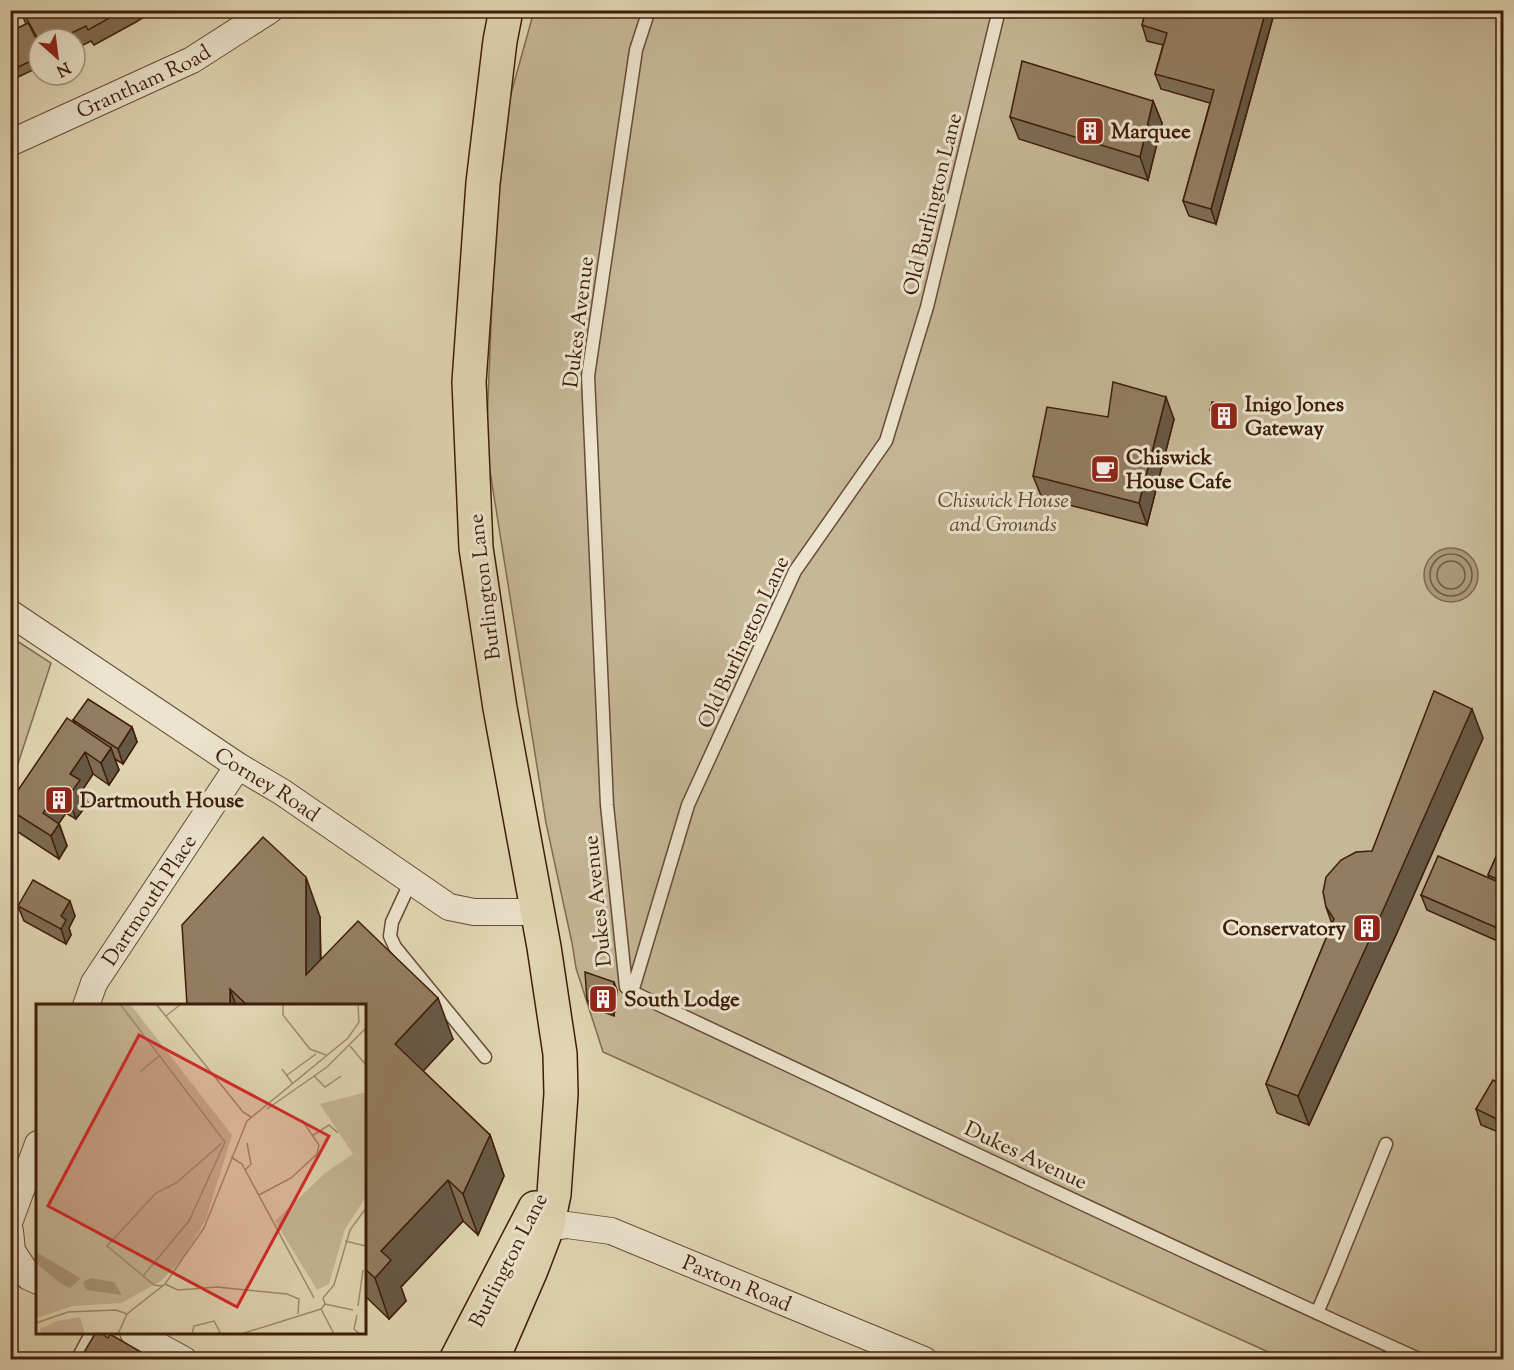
<svg xmlns="http://www.w3.org/2000/svg" width="1514" height="1370" viewBox="0 0 1514 1370" font-family="'Sorts Mill Goudy',serif">
<rect width="100%" height="100%" fill="#e2d6b4"/>
<filter id="stains"><feTurbulence type="fractalNoise" baseFrequency=".00333" numOctaves="4"/><feColorMatrix values="0 0 0 0 .2 0 0 0 0 .09 0 0 0 0 .02 0 0 0 .5 -.17"/></filter>
<radialGradient id="worn" r=".72"><stop offset=".6" stop-color="#630" stop-opacity="0"/><stop offset="1" stop-color="#630" stop-opacity=".3"/></radialGradient>
<path fill="#c6b797" stroke="#826a50" stroke-width="1.5" d="M534,11H1503V1359H1284L603,1052L576,968L572,943L546,823L486,446L499,137Z
M11,637L51,663L11,785Z"/>
<path fill="#aa977a" stroke="#7f664d" stroke-width="1.5" d="M1424 575a27 27 0 1 1 54 0a27 27 0 1 1-54 0Z"/>
<g fill="none" stroke-linecap="round" stroke-linejoin="round">
<path stroke="#745a42" stroke-width="1.5" d="M1430 575a21 21 0 1 1 42 0a21 21 0 1 1-42 0Z
M1437 575a14 14 0 1 1 28 0a14 14 0 1 1-28 0Z"/>
<g stroke="#674b34" stroke-width="15">
<path id="lane" d="M649,10L636,50L588,376L607,805L626,987L632,992C895,1115 1156,1241 1421,1360
M411,881L392,922L390,936L395,947L485,1057
M632,992L688,805L795,571L886,441L927,307L999,10
M1317,1313L1334,1273L1386,1144
M77,1360L92,1332"/>
</g>
<g stroke="#674b34" stroke-width="28">
<g id="street">
<path id="s1" d="M10,143L192,60L270,10"/>
<path id="s2" d="M10,613L238,766L282,792L449,907L474,912H538"/>
<path id="s3" d="M86,1006L94,983L238,766"/>
<path d="M10,1220L38,1144"/>
<path id="s4" d="M547,1228L567,1225L611,1231L924,1360"/>
<path d="M10,1231L12,1251L29,1277L38,1281"/>
<path d="M133,1332L184,1360"/>
</g>
</g>
<g stroke="#3e1d09" stroke-width="36">
<path id="highway" d="M456,1360L535,1208
M492,1360L531,1270L547,1228L554,1194L561,1094L560,1054L544,947L500,708L476,548L469,382L483,183L500,41L506,10"/>
</g>
<use href="#lane" stroke="#ece4ce" stroke-width="12"/>
<use href="#street" stroke="#ece4ce" stroke-width="26"/>
<use href="#highway" stroke="#e2d6b4" stroke-width="33"/>
</g>
<path fill="#7e6c54" stroke="#3e1d09" stroke-width="1.5" d="M20,10H155L136,22L94,45L91,41L75,49V39H39V67L10,81V27L16,29L26,24Z
M1146,10H1275L1216,224L1189,216L1183,201L1210,103L1161,89L1155,74L1163,45L1147,41L1142,25Z
M1153,101L1162,123L1148,180L1019,139L1010,117Z
M1210,410L1235,413L1234,421L1213,418Z
M1108,417L1174,419L1147,525L1042,498L1033,476Z
M73,720L132,727L137,742L123,764L115,759L119,770L109,785L93,774L83,789L88,803L76,819L66,813L59,823L67,846L59,859L15,830L10,817V802L75,723Z
M1483,738L1396,935L1309,1125L1277,1113L1266,1084L1332,924L1326,907L1372,851Z
M1503,841L1500,942L1427,910L1421,895L1489,878L1488,875Z
M18,906L75,916L69,928L71,935L66,944L24,921Z
M320,917L321,960L453,1039L423,1071L490,1135L504,1176L478,1235L463,1221L401,1287L406,1301L389,1319L364,1295V1005H187Z
M617,990L614,1016L590,1007L587,1000Z
M1503,1085V1134L1481,1125L1476,1109Z
M108,1338L146,1355L147,1359H85L83,1354Z"/>
<path fill="#675845" stroke="#3e1d09" stroke-width="1.5" d="M1266,10H1275L1216,224L1211,209Z
M1153,101L1162,123L1148,180L1140,157Z
M1166,397L1174,419L1147,525L1139,503Z
M1232,406L1235,413L1234,421L1231,414Z
M1472,709L1483,738L1396,935L1309,1125L1298,1096Z
M132,727L137,742L123,764L118,749Z
M111,748L119,770L109,785L101,763Z
M85,752L93,774L83,789L88,803L76,819L68,797L70,774Z
M58,790L66,813L51,835L43,813Z
M59,824L67,846L59,859L51,836Z
M1503,874V888L1501,881Z
M306,877L320,917L321,1005L306,975Z
M70,901L75,916L69,928L71,935L66,944L61,929V916Z
M1503,907V935L1500,942L1495,927Z
M614,982L617,990L614,1016L611,1008Z
M230,989L236,1005H230Z
M438,998L453,1039L410,1085L395,1044Z
M490,1135L504,1176L478,1235L463,1194Z
M448,1180L463,1221L401,1287L406,1301L389,1319L375,1278L381,1251Z"/>
<path fill="#937d62" stroke="#3e1d09" stroke-width="1.5" d="M22,10H124L88,30L86,26L59,39H39V41Z
M1146,10H1266L1211,209L1183,201L1214,90L1155,74L1167,33L1142,25Z
M28,23L39,44V57L10,71V27L14,25L16,29Z
M1022,61L1153,101L1140,157L1010,117Z
M1113,382L1166,397L1139,503L1033,476L1047,407L1108,417Z
M1212,402L1232,406L1231,414L1210,410Z
M1434,691L1472,709L1385,906L1298,1096L1266,1084L1334,919L1326,907L1323,892L1326,877L1341,860L1356,852L1372,851Z
M88,699L132,727L118,749L73,720Z
M67,718L111,748L101,763L85,752L70,774L80,780L68,797L58,790L43,813L59,824L51,836L10,810V802Z
M263,837L306,877V975L358,921L438,998L395,1044L490,1135L463,1194L448,1180L381,1251L391,1260L375,1278L364,1268V1005H247L230,989V1005H187L182,925Z
M1503,841V874L1501,881L1488,875Z
M1438,856L1503,884V907L1495,927L1421,895Z
M33,880L70,901L61,916L66,920L61,929L18,906Z
M585,972L614,982L611,1008L587,1000Z
M1493,1080L1503,1085V1122L1476,1109Z
M96,1332H99L108,1338L110,1334L146,1355L143,1359H92L83,1354Z"/>
<defs>
<g id="building-square" transform="scale(1.5)"><rect x="-9" y="-9" width="18" height="18" rx="4" fill="#8f2418" stroke="#ece4ce"/><path d="M-4-6H4V6H1V3H-1V6H-4ZM-2.5-4.3h1.7v1.8h-1.7ZM.8-4.3h1.7v1.8H.8ZM-2.5-1h1.7V.8h-1.7ZM.8-1h1.7V.8H.8Z" fill="#fff"/></g>
<g id="cafe-square" transform="scale(1.5)"><rect x="-9" y="-9" width="18" height="18" rx="4" fill="#8f2418" stroke="#ece4ce"/><path d="M-5.5-4.5H6V0H3Q3 3.5 0 3.5H-2.5Q-5.5 3.5-5.5 0ZM3-3.2v2h1.7v-2ZM-6 4.5H4V6H-6Z" fill="#fff"/></g>
</defs>
<g fill-rule="evenodd">
<use href="#building-square" x="1090" y="131"/>
<use href="#building-square" x="1224" y="416"/>
<use href="#cafe-square" x="1105" y="469"/>
<use href="#building-square" x="59" y="800"/>
<use href="#building-square" x="1367" y="928"/>
<use href="#building-square" x="603" y="999"/>
</g>
<g text-anchor="middle" stroke-width="6" stroke-linejoin="round" paint-order="stroke">
<g font-size="21" fill="#3e1d09" stroke="#ece4ce">
<text dy="7" stroke="none"><textPath href="#s1" startOffset="147">Grantham Road</textPath></text>
<text transform="translate(932 204) rotate(-76)" y="7">Old Burlington Lane</text>
<text transform="translate(578 322) rotate(-83)" y="7">Dukes Avenue</text>
<text transform="translate(484 587) rotate(-97)" y="7">Burlington Lane</text>
<text transform="translate(743 642) rotate(-65)" y="7">Old Burlington Lane</text>
<text dy="7" stroke="none"><textPath href="#s2" startOffset="309">Corney Road</textPath></text>
<text dy="7" stroke="none"><textPath href="#s3" startOffset="124">Dartmouth Place</textPath></text>
<text transform="translate(597 901) rotate(-96)" y="7">Dukes Avenue</text>
<text transform="translate(1026 1155) rotate(25)" y="7">Dukes Avenue</text>
<text transform="translate(508 1260) rotate(-63)" y="7">Burlington Lane</text>
<text dy="7" stroke="none"><textPath href="#s4" startOffset="201">Paxton Road</textPath></text>
</g>
<g font-size="21" font-weight="bold" fill="#3e1d09" stroke="#ece4ce" text-anchor="start">
<text x="1111" y="138">Marquee</text>
<text x="1245" y="411">Inigo Jones<tspan x="1245" dy="24">Gateway</tspan></text>
<text x="1126" y="464">Chiswick<tspan x="1126" dy="24">House Cafe</tspan></text>
<text x="80" y="807">Dartmouth House</text>
<text x="1346" y="935" text-anchor="end">Conservatory</text>
<text x="624" y="1006">South Lodge</text>
</g>
<g font-size="21" font-style="italic" fill="#60442c" stroke="#ece4ce">
<text x="1003" y="507">Chiswick House<tspan x="1003" dy="24">and Grounds</tspan></text>
</g>
</g>
<g transform="translate(36 1004)">
<rect width="330" height="330" fill="#e2d6b4"/>
<path d="M0,0H94L196,131L170,215L148,253L125,277L85,299L37,302L0,314ZM330,88V193L309,225L293,280L281,286L239,217L289,169L317,150L284,100ZM44,313L49,330H5L4,325L21,317Z" fill="#c6b797"/>
<path d="M0,248L44,274L43,276L34,284L24,279L0,259ZM55,274L78,278L86,291L50,286L47,278Z" fill="#aa977a"/>
<path fill="none" stroke="#a08c70" stroke-width="1.5" d="M84,0L189,138L153,217L107,272M120,0L207,108L215,113M247,0V11L274,45L290,51M130,12L145,0M314,42L330,61M246,65L257,80M104,68L124,51M251,71L280,50M278,72L289,83L305,72M231,105L291,63L330,24M276,132L293,121L302,129M195,153L206,160L278,294M209,166L215,160L211,139M223,191L255,174L281,150L283,141L266,116M309,237L330,242M129,280L142,286L181,283L251,290L263,295L262,310M126,282L118,281L71,242L120,189L140,179L186,139M287,294L298,281L314,226L330,204M289,300L317,306M322,302L327,266M285,305L298,330M321,311L318,325L324,330M0,319L32,308L80,306L91,310M82,330L91,310L129,280L168,224L211,117L312,34L323,18L322,0M156,330L158,322L178,317L185,330M205,330L285,305L289,300L287,294"/>
<path fill="#d62828" fill-opacity="0.15" stroke="#d62828" stroke-width="3" d="M103,31L293,132L201,303L12,202Z"/>
<rect width="330" height="330" fill="none" stroke="#3e1d09" stroke-width="3"/>
</g>
<rect width="1514" height="1370" fill="none" stroke="#e2d6b4" stroke-width="36"/>
<rect x="12" y="12" width="1490" height="1346" fill="none" stroke="#3e1d09" stroke-width="3"/>
<rect x="18" y="18" width="1478" height="1334" fill="none" stroke="#3e1d09" stroke-width="1.5"/>
<g transform="translate(57 57) rotate(152)"><circle r="28" fill="#ece4ce" stroke="#a6947f" stroke-width="1.5"/>
<path d="M0-4.5L10 22L0 15L-10 22Z" fill="#8f2418"/>
<text y="-9" font-size="16" font-weight="bold" text-anchor="middle" fill="#3e1d09">N</text>
</g>
<rect width="100%" height="100%" filter="url(#stains)"/>
<rect width="100%" height="100%" fill="url(#worn)"/>
</svg>
